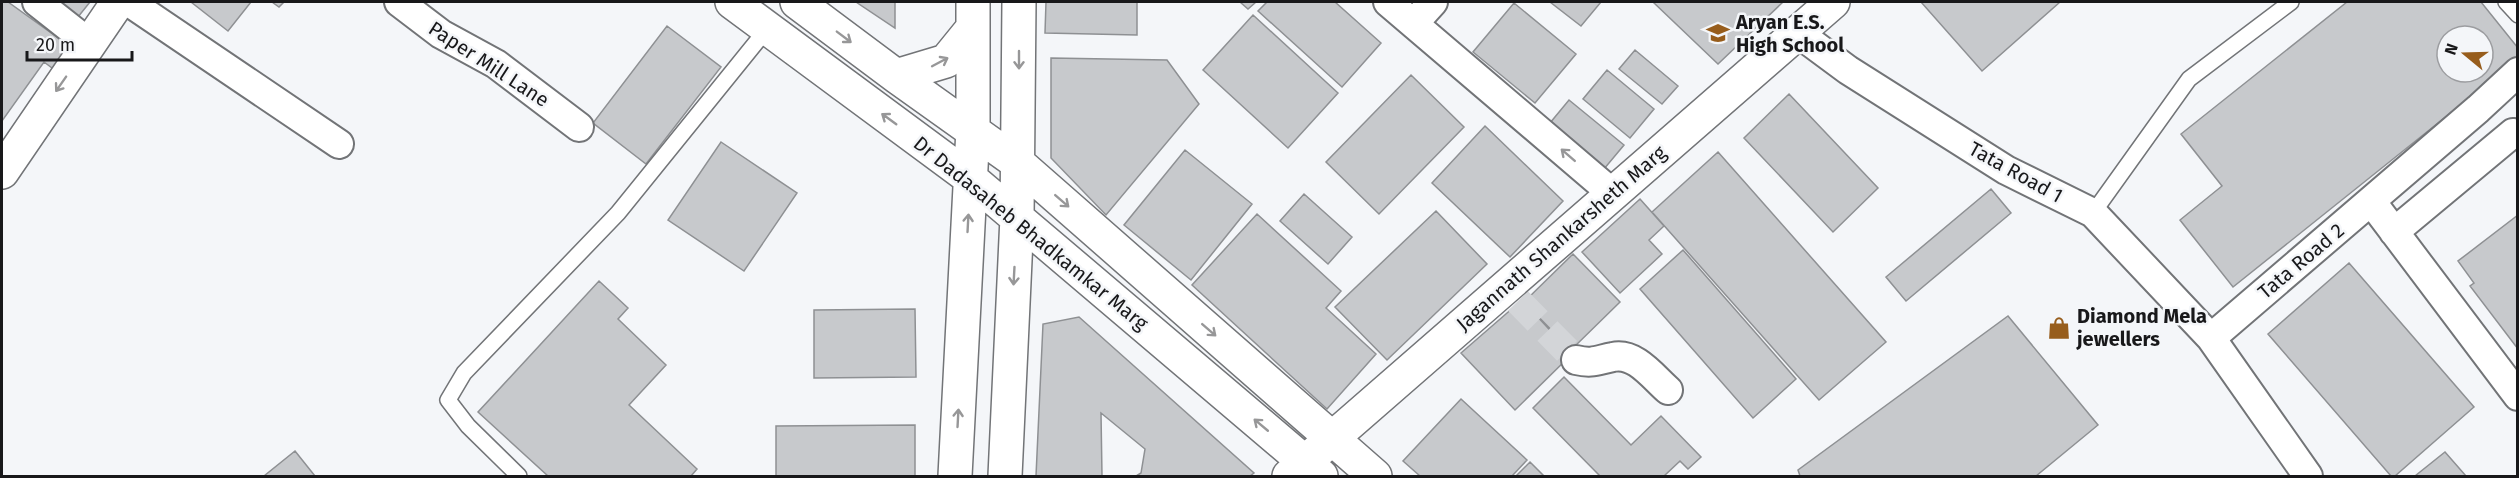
<svg xmlns="http://www.w3.org/2000/svg" width="2519" height="478" viewBox="0 0 2519 478" font-family="'Fira Sans',sans-serif">
<rect width="100%" height="100%" fill="#f4f6f9"/>
<path fill="#c7c9cc" stroke="#8e9093" stroke-width="1.5" fill-rule="evenodd" d="M2,2H8L72,48L56,71L44,62L2,121Z
M48,2H90L74,22Z
M191,2H251L228,31Z
M272,2H284L279,7Z
M856,2H895V28Z
M1046,2H1137V35L1045,33Z
M1240,2H1256L1248,9Z
M1267,2H1335L1381,43L1342,87L1258,11Z
M1550,2H1601L1581,26Z
M1653,2H1783L1718,64Z
M1921,2H2060L1982,71Z
M2347,2H2481L2518,48V59L2233,287L2180,220L2222,186L2181,134ZM2447,36H2483V72H2447Z
M1514,3L1576,54L1535,103L1473,52Z
M1253,15L1338,93L1288,148L1203,70Z
M667,26L721,67L646,164L593,123Z
M1635,50L1678,86L1662,104L1619,69Z
M1051,58L1167,60L1199,104L1106,215L1051,158Z
M1607,70L1654,109L1630,138L1583,99Z
M1411,75L1464,127L1379,214L1326,162Z
M1789,94L1878,188L1833,232L1744,138Z
M1569,100L1624,145L1604,169L1550,123Z
M1485,126L1563,201L1510,257L1432,183Z
M721,142L797,193L744,271L668,220Z
M1185,150L1252,204L1191,280L1124,225Z
M1718,152L1886,342L1819,400L1652,212Z
M1991,189L2011,213L1906,301L1886,277Z
M1304,194L1352,237L1328,264L1280,221Z
M1640,199L1664,226L1649,240L1662,254L1620,293L1582,252Z
M1436,211L1487,264L1387,360L1335,307Z
M1257,214L1341,291L1326,308L1376,354L1327,409L1192,285Z
M2518,215V349L2470,286L2474,283L2458,261Z
M1683,250L1796,379L1753,418L1640,289Z
M1573,254L1620,302L1571,350L1524,302Z
M2349,263L2474,407L2395,476H2391L2268,334Z
M599,281L628,308L618,319L666,365L629,405L697,469L691,476H548L478,412Z
M1522,300L1572,354L1515,410L1461,353Z
M915,309L916,377L814,378V310Z
M2008,316L2098,425L2036,476H1800L1798,470Z
M1079,317L1254,473L1250,476H1136L1141,473L1145,449L1101,413L1102,476H1036L1043,324Z
M1564,377L1631,445L1661,416L1701,457L1688,469L1680,461L1664,476H1600L1533,408Z
M1461,399L1527,460L1512,476H1420L1403,461Z
M915,425V476H776V426Z
M295,451L315,476H264Z
M2445,452L2466,476H2415Z
M1530,462L1544,476H1516Z"/>
<g fill="none" stroke-linecap="round" stroke-linejoin="round">
<path stroke="#d3d5d8" stroke-width="28" stroke-dasharray="28 14" stroke-linecap="butt" d="M1518,301L1576,360"/>
<g stroke="#727477" stroke-width="18">
<path id="service" d="M2506,2L2518,15
M2093,213L2189,79L2291,2
M519,476L468,426L448,400L464,373L618,213L767,29"/>
</g>
<g stroke="#727477" stroke-width="32">
<path id="minor" d="M37,2L89,43
M129,2L339,144
M399,2L441,34L496,64L579,127
M1388,2L1612,193
M1414,23L1433,2
M1798,33L1848,70L2006,170L2093,213L2211,338L2308,476
M2371,201L2518,396
M2394,232L2513,133
M2211,338L2478,109L2518,72
M1576,360C1593,364 1597,360 1613,357C1635,352 1653,377 1668,390"/>
</g>
<g stroke="#727477" stroke-width="36">
<path id="tertiary" d="M2,172L118,2
M1289,476L1833,2"/>
</g>
<g stroke="#727477" stroke-width="36">
<path id="secondary" d="M732,2L970,178L1321,476
M797,2L896,76L1018,163L1375,476
M896,76L946,61L972,29
M955,476L973,129V2
M1005,476L1017,217L1019,2"/>
</g>
<use href="#service" stroke="#fff" stroke-width="15"/>
<use href="#minor" stroke="#fff" stroke-width="28"/>
<use href="#tertiary" stroke="#fff" stroke-width="33"/>
<use href="#secondary" stroke="#fff" stroke-width="33"/>
</g>
<defs><path id="oneway-shaft" d="M-6 0H5M1.5-3L5.5 0L1.5 3" fill="none" stroke-width="1.6" stroke-linecap="round" stroke-linejoin="round" transform="scale(1.5)"/></defs>
<g stroke="#979798">
<use href="#oneway-shaft" transform="translate(844 37) rotate(37)"/>
<use href="#oneway-shaft" transform="translate(1019 60) rotate(90)"/>
<use href="#oneway-shaft" transform="translate(940 62) rotate(-28)"/>
<use href="#oneway-shaft" transform="translate(61 84) rotate(125)"/>
<use href="#oneway-shaft" transform="translate(889 119) rotate(-144)"/>
<use href="#oneway-shaft" transform="translate(1568 155) rotate(-139)"/>
<use href="#oneway-shaft" transform="translate(1062 201) rotate(41)"/>
<use href="#oneway-shaft" transform="translate(968 223) rotate(-87)"/>
<use href="#oneway-shaft" transform="translate(1014 276) rotate(93)"/>
<use href="#oneway-shaft" transform="translate(1209 330) rotate(41)"/>
<use href="#oneway-shaft" transform="translate(958 418) rotate(-87)"/>
<use href="#oneway-shaft" transform="translate(1261 425) rotate(-140)"/>
</g>
<defs>
<g id="school-bare" transform="scale(1.8)"><path d="M0-5L7-2L0 1L-7-2ZM-4 1L0 2.5L4 1V4Q0 6-4 4Z" fill="#975d1c" stroke="#f4f6f9" stroke-width="2.5" paint-order="stroke"/></g>
<g id="shop-bare" transform="scale(1.8)"><path d="M-5-2.5h2.3a2.7 3.5 0 0 1 5.4 0H5L5.5 6h-11ZM-1.5-2.5h3a1.5 2.3 0 0 0-3 0Z" fill="#975d1c" stroke="#f4f6f9" stroke-width="2.5" paint-order="stroke"/></g>
</defs>
<g fill-rule="evenodd">
<use href="#school-bare" x="1718" y="33"/>
<use href="#shop-bare" x="2059" y="328"/>
</g>
<g text-anchor="middle" stroke-width="5" stroke-linejoin="round" paint-order="stroke">
<g font-size="20" font-weight="bold" fill="#18181a" stroke="#f4f6f9" text-anchor="start">
<text x="1736" y="29">Aryan E.S.<tspan x="1736" dy="23">High School</tspan></text>
<text x="2077" y="323">Diamond Mela<tspan x="2077" dy="23">jewellers</tspan></text>
</g>
<g font-size="20" fill="#18181a" stroke="#f4f6f9">
<text transform="translate(489 64) rotate(33)" y="7">Paper Mill Lane</text>
<text transform="translate(2016 172) rotate(29)" y="7">Tata Road 1</text>
<text transform="translate(1031 233) rotate(39)" y="7">Dr Dadasaheb Bhadkamkar Marg</text>
<text transform="translate(1561 238) rotate(-41)" y="7">Jagannath Shankarsheth Marg</text>
<text transform="translate(2301 261) rotate(-40)" y="7">Tata Road 2</text>
</g>
</g>
<rect width="2519" height="478" fill="none" stroke="#18181a" stroke-width="6"/>
<g transform="translate(2465 54) rotate(289)"><circle r="28" fill="#f4f6f9" stroke="#9c9da0" stroke-width="1.5"/>
<path d="M0-4.5L10 22L0 15L-10 22Z" fill="#975d1c"/>
<text y="-9" font-size="16" font-weight="bold" text-anchor="middle" fill="#18181a">N</text>
</g>
<path d="M27 51v9h105v-9" fill="none" stroke="#18181a" stroke-width="3"/>
<text x="36" y="51" font-size="18" fill="#18181a" stroke="#f4f6f9" stroke-width="4.5" paint-order="stroke">20 m</text>
</svg>
